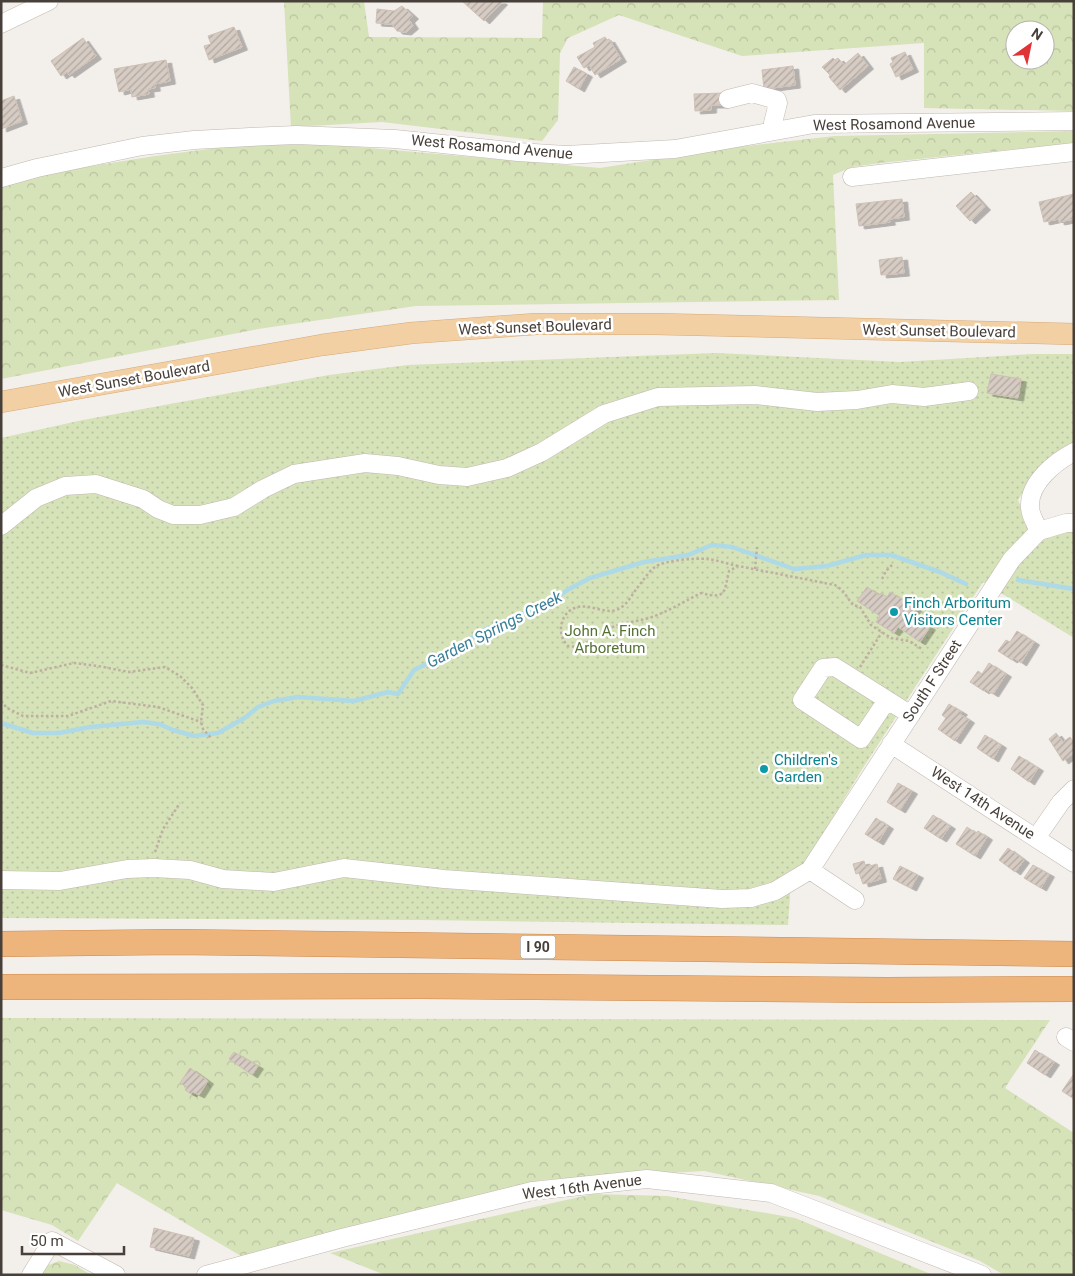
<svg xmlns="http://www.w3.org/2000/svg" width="1075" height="1276" viewBox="0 0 1075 1276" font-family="Roboto,sans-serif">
<defs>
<pattern id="forest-crowns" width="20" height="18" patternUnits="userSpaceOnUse" patternTransform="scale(1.25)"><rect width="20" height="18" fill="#d6e2b8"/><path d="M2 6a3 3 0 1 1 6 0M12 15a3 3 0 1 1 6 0" fill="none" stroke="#b9c39f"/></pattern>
<pattern id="park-dots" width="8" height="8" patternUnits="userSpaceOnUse" patternTransform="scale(1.25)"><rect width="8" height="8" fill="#d6e2b8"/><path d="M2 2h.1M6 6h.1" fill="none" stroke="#b9c39f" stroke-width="1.8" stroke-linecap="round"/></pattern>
<pattern id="building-hatch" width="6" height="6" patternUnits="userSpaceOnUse" patternTransform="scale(1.25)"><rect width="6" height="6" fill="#d7ccc4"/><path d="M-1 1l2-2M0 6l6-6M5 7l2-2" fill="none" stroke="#b0a7a0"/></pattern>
<filter id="shadow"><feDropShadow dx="5.5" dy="3" stdDeviation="0" flood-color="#0004"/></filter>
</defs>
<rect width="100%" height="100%" fill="#f3efeb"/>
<path fill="url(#forest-crowns)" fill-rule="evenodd" d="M284,1H364L369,37L542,38L543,1H1074V111L924,108V43L742,56L619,15L568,38L560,53L558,120L542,141L382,122L291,127ZM1015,30H1045V60H1015Z
M1074,131V143L880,163L852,167L833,175L839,300L416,306L258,329L1,379V184L36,175L155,156L278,140L600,168L728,148L835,136Z
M1,1018L1050,1020L1005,1088L1074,1133V1275H1004L980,1261L819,1196L704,1171L541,1180L507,1190L241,1256L117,1183L78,1241L52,1225L1,1210Z
M593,1194L667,1196L795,1218L933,1275H385L330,1253Z
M59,1261L75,1265L91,1275H40L46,1266Z"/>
<path fill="url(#park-dots)" d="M716,353L900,362L1033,354H1074V442L1033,476L1018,500L1029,526L1049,538L1065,531H1074V638L983,582L861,771L809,857L791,881L788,925L421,920L1,918V438L83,420L329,375L408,365Z"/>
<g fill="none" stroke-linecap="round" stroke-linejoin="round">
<path stroke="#aedae8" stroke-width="4.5" d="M1018,580L1074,589
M1,723L33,733H59L90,727L143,722L159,724L173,730L194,736L218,733L246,717L258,707L274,701L298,697L354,701L388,692L398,694L414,670L447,654L486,629L546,605L569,589L590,578L644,562L688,555L712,545L732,547L794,569L827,566L866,555H891L940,572L966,584"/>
</g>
<path fill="url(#building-hatch)" stroke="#cec0b5" filter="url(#shadow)" d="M462,1H501L502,2L484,21Z
M402,6L413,16L409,20L413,26L406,32L397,31L392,24L376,23L377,9L394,11Z
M234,27L242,47L209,60L204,46L211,44L208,36Z
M605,37L607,40L609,39L621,59L595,75L589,65L584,68L577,57L595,47L593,43Z
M83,38L96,56L69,75L67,72L61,76L51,61Z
M905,52L913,69L896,77L890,64L893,62L891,58Z
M858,53L868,66L840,90L829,77L830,75L822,67L833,58L835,60L838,58L844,65Z
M166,60L170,81L154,84L155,88L148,89L149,94L132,97L131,89L119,92L114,69Z
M793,66L795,85L764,89L762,70Z
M574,67L587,74L579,89L566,81Z
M723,93V105H711V110L695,111L694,94Z
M14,96L22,121L1,129V101Z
M971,192L985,207L970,221L956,206Z
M1074,194V219L1059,222L1058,219L1044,222L1039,202Z
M902,199L904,217L889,219L890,222L859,226L856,204Z
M902,257L904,273L881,275L879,260Z
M991,374L1021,379L1018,398L987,393Z
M867,587L879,595L881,593L887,597L890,592L916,608L911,615L930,627L920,642L898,627L894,633L876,622L880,616L857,601Z
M1017,631L1034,642L1021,663L1014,658L1012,660L998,651L1006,640L1010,642Z
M989,663L1006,674L993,694L985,689L984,691L970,682L978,671L982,674Z
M949,704L962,712L960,714L969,720L955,741L938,729L946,718L942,715Z
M1056,733L1063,742L1070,737L1074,743V753L1063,761L1049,739Z
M985,735L1001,745L993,759L977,748Z
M1019,756L1038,768L1029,782L1011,769Z
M898,783L912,791L900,810L887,802Z
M933,815L950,826L941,839L924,828Z
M876,818L888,826L878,842L865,834Z
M967,827L976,833L978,831L987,837L975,856L956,844Z
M1008,848L1024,860L1015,872L999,860Z
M864,861L866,867L877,864L881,879L863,884L859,873L856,874L853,864Z
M1033,865L1049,874L1041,888L1024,878Z
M900,866L918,875L911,888L893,879Z
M1035,1050L1054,1062L1045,1075L1027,1063Z
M234,1052L258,1066L252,1075L229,1059Z
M190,1068L208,1081L199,1095L193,1092L191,1094L185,1090L187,1087L180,1083Z
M1073,1075L1074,1076V1099L1062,1091Z
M154,1228L194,1238L189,1256L150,1247Z"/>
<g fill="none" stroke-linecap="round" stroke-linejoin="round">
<g stroke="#c1b8b1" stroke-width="19">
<path id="minor" d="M1,24L49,1
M728,99L752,93L777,100L778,103L773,123L774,131
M852,177L1074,152
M1,178L37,168L142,146L194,140L250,137L296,135L395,139L518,152L566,155L675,149L814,124L1074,121
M1,526L36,498L65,486L96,484L143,499L158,509L173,515H200L234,507L263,489L294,474L365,463L398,466L439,475L467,477L507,468L542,452L604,414L658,397L755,395L817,402L857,400L892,394L924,397L969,391
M1039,531C1036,524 1029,513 1030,505C1030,482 1055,462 1074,452
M1039,531L1066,523H1074
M887,700L861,739L802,700L823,668L835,667L911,715
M891,744L1074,863
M1036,838L1061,802L1074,789
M810,870L855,900
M1,880L60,881L127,869L154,868L190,870L223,879L274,882L344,868L444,879L722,899L751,898L775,891L810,870L1012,559L1039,531
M1066,1037L1074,1042
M31,1275L52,1241L116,1275
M206,1275L342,1238L532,1191L647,1179L771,1193L982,1275"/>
</g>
<g stroke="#d6aa76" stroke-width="22">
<path id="major" d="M1,402L322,345L411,333L536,324H655L1074,334"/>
</g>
<g stroke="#cc884c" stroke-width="26">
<path id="highway" d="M1,944L176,942L1074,954
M1,987L422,986L886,990L1074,989"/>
</g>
<path stroke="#beafa1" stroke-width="2.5" stroke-dasharray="2.5 2.5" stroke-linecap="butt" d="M738,566C728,564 717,560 707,559C695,558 665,560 655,567C648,572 643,581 637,588C632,595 626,607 616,610C604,614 591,604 578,607C561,610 555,634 568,646C584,649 593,637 606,630C621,622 637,622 652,617C669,611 685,601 701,593C727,600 724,592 729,571L738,566L835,585L842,590L853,605L860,607L871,625L891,638L909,641L922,649
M755,569L757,547
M882,579L886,571L892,565
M1,665L30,673L74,663L98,666L129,672L165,667L180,676L192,688L203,705L201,722L203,729L212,739
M860,667L882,632
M1,701L7,708L23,716H68L111,701L158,707L201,722
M155,852L163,829L180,803"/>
<use href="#minor" stroke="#fff" stroke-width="18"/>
<use href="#major" stroke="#f3d0a4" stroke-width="21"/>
<use href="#highway" stroke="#edb57c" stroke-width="25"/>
</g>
<g fill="#0f9aa8" stroke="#fff" stroke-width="2">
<circle cx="894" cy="612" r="5"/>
<circle cx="764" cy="769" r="5"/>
</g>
<g text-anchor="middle" stroke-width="5" stroke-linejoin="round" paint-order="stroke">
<rect fill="#fff" stroke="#7e7974" stroke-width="1" x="520.5" y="935.5" width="35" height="23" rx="4"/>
<g font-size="14" font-weight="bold" fill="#473f39">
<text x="538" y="952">I 90</text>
</g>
<g font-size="15" fill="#473f39" stroke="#fff">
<text transform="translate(894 124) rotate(-1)" y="5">West Rosamond Avenue</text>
<text transform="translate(492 147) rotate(5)" y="5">West Rosamond Avenue</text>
<text transform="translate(535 327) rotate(-2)" y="5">West Sunset Boulevard</text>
<text transform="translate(939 331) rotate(1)" y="5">West Sunset Boulevard</text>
<text transform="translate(134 379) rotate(-10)" y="5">West Sunset Boulevard</text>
<text transform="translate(932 681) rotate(-57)" y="5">South F Street</text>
<text transform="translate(983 803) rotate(33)" y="5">West 14th Avenue</text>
<text transform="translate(582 1187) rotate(-7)" y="5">West 16th Avenue</text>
</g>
<g font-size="15" fill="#0d838f" stroke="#fff" text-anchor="start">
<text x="904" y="608">Finch Arboritum<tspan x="904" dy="17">Visitors Center</tspan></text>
<text x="774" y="765">Children's<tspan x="774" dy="17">Garden</tspan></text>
</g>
<g font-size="15" fill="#557233" stroke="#fff">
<text x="610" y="636">John A. Finch<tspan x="610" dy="17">Arboretum</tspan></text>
</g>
<g font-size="16" font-style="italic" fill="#3a7f97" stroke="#fff">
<text transform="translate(494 629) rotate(-27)" y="6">Garden Springs Creek</text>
</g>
</g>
<rect width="1075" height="1276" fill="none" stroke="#473f39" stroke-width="5"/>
<g transform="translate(1030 45) rotate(33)"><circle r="24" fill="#ffffff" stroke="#b5b2b0"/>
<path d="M0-4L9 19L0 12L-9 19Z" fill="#e13436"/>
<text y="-8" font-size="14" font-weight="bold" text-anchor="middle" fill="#473f39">N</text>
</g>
<path d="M22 1246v8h102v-8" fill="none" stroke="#473f39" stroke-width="2.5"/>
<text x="30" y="1246" font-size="15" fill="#473f39" stroke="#ffffff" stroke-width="4" paint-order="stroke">50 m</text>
</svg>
